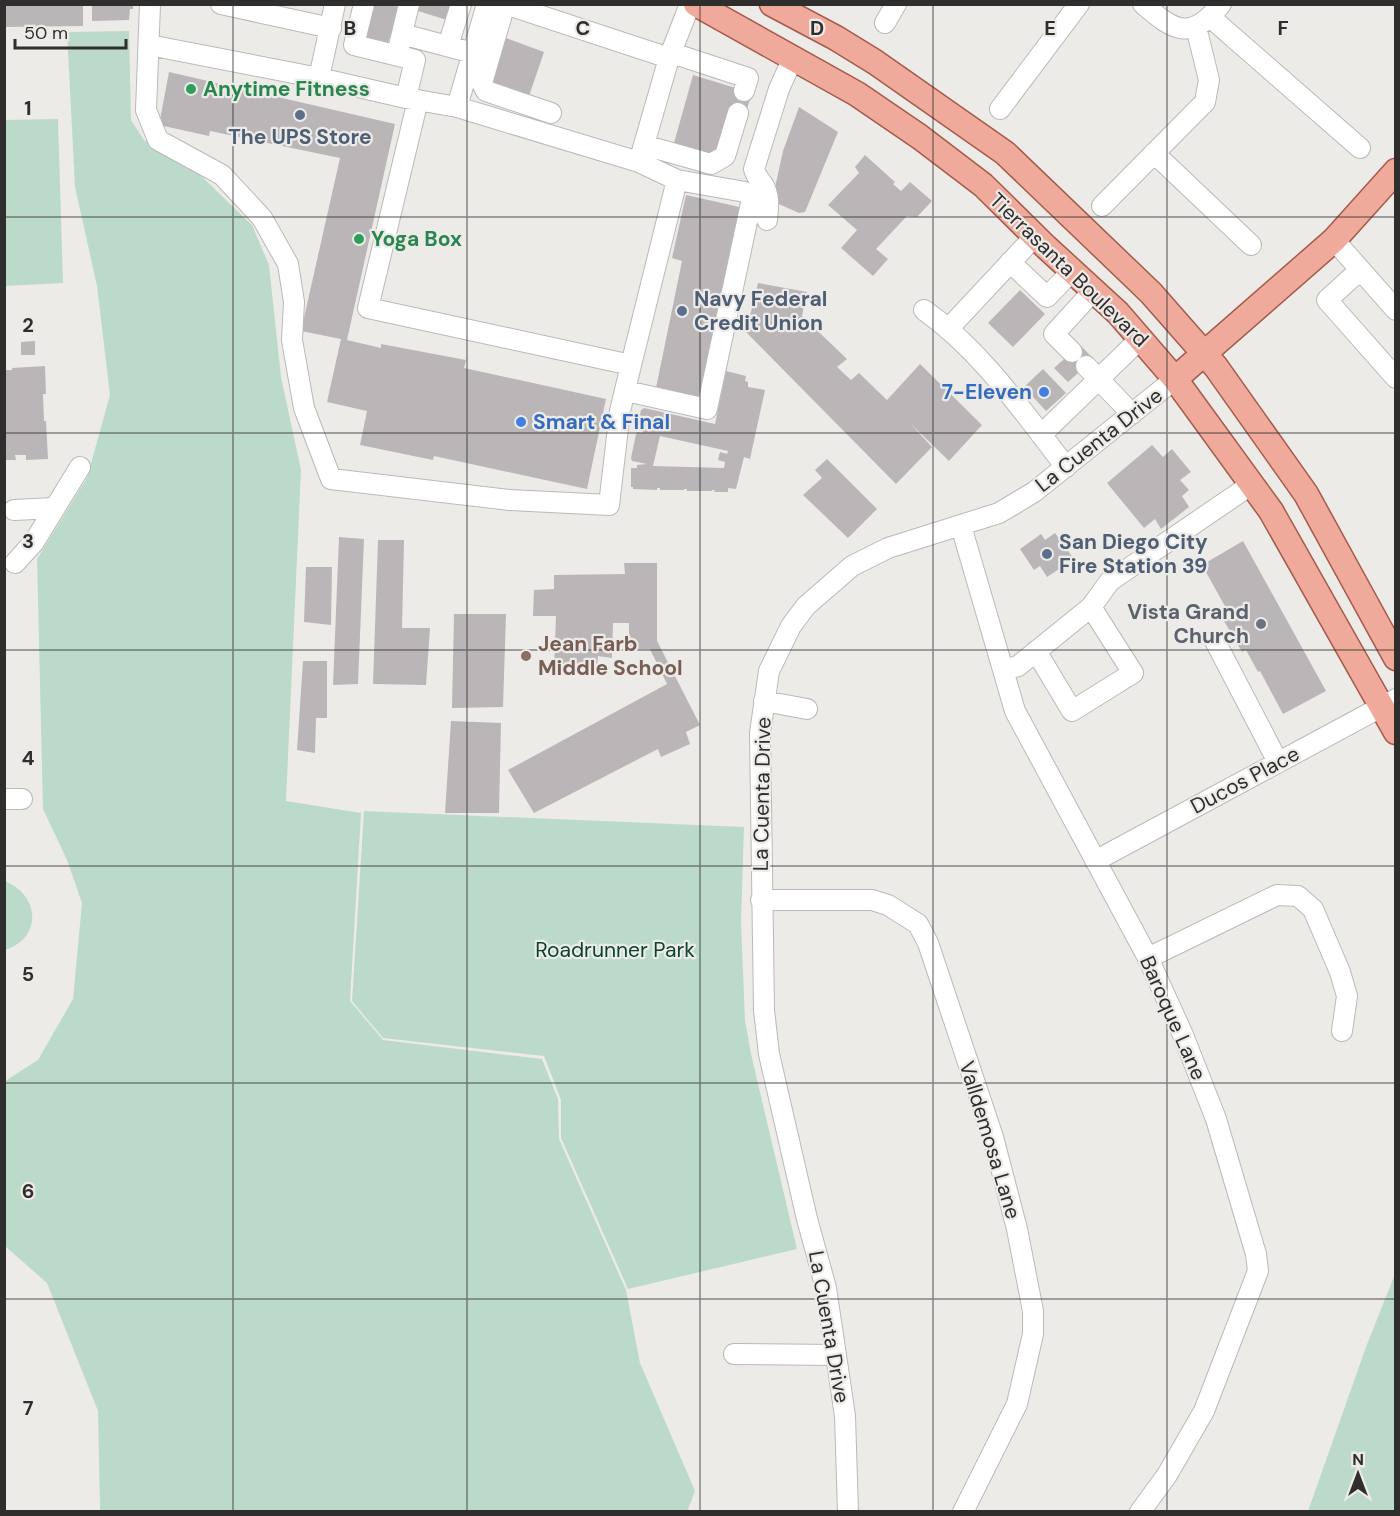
<svg xmlns="http://www.w3.org/2000/svg" width="1400" height="1516" viewBox="0 0 1400 1516" font-family="'DM Sans',sans-serif">
<rect width="100%" height="100%" fill="#edebe8"/>
<path fill="#bcdaca" d="M129,31L131,120L144,140L197,172L252,225L269,265L281,377L301,470L286,801L361,813L350,1001L383,1040L542,1059L558,1099L559,1139L626,1290L640,1363L695,1491L687,1512L100,1511L98,1411L47,1283L5,1246V1081L38,1060L73,999L82,903L67,860L43,809L37,559L87,478L110,395L97,286L75,187L67,32Z
M5,104V120L58,119L63,283L5,286Z
M364,811L744,827L741,922L745,1020L751,1054L797,1249L628,1289L561,1138V1100L544,1056L383,1038L352,1001Z
M4,881C40,894 43,938 5,950Z
M1395,1274V1511H1308L1366,1347Z"/>
<path fill="#bab6b8" fill-rule="evenodd" d="M4,4H83V26L4,27Z
M374,4H400L387,46L363,39Z
M420,4H455L450,21L418,11Z
M92,5H133V9H130L129,20L92,21Z
M506,38L544,52L527,102L490,84Z
M169,72L395,124L347,340L381,348V344L466,360L464,368L606,399L587,489L434,456L433,460L360,445L367,411L327,402L341,339L301,331L340,158L210,131L209,136L159,125Z
M693,75L752,93L745,115L728,112L716,155L674,143Z
M799,107L838,132L805,212L799,213L772,201L783,151Z
M865,155L895,182L893,184L901,191L910,182L932,201L917,217L907,216L876,249L888,259L873,276L841,248L857,230L828,205L859,173L855,167Z
M686,195L744,208L700,400L656,388L682,261L672,258Z
M758,283L807,292L802,316L847,359L837,367L851,380L859,373L887,400L920,364L982,425L949,461L910,423L932,447L896,484L746,332Z
M1020,290L1045,314L1013,347L988,323Z
M35,341V355H21V342Z
M1080,345L1094,359L1068,382L1054,368Z
M45,366L46,394H43L44,421H46L48,459L26,460V455H15L16,460H4V370H12V368Z
M1043,369L1066,393L1046,411L1024,387Z
M726,371L746,376L745,381L748,382V387L765,390L750,459L744,457L736,489L728,488V492H714L715,490H712V491H687V489H684V490H660V488H657V490L633,489V487H631V468H637V465L647,464L632,461L631,458L636,434L638,432L642,433L643,429L637,427L641,410L644,408L715,424ZM660,436L728,451L727,454L720,452L718,460L725,462L724,468L653,466Z
M1152,445L1163,457L1172,449L1191,472L1180,480L1189,490L1182,496L1189,507L1161,529L1155,519L1144,528L1107,483Z
M827,459L877,509L848,538L803,495L822,478L815,470Z
M1055,533L1074,559L1047,577L1040,566L1034,570L1020,549L1041,534L1045,540Z
M339,537L364,539L358,684L333,685Z
M378,540H404L402,628H430L426,685L373,684Z
M1243,541L1326,691L1283,714L1260,671L1258,672L1246,650L1242,652L1224,621L1231,617L1202,565Z
M624,563H657V641L700,725L686,732L690,744L661,757L658,749L534,813L508,770L667,684L650,649H629V623H613L612,658L598,656L597,667H554L556,616H533L534,590L554,589V575L625,574Z
M306,567H332L331,625L304,622Z
M454,614H506L503,707L452,708Z
M303,661H327V718H316L315,753L297,750Z
M451,721L501,723L499,813H445Z"/>
<g fill="none" stroke-linecap="round" stroke-linejoin="round">
<g stroke="#bbb9b6" stroke-width="22">
<path id="minor" d="M150,4L146,110L158,140L222,175L262,218L288,264L294,302L292,340L304,408L331,479L510,500L609,505L620,411L631,365L368,308L418,100
M221,4L331,28
M364,4L354,45L415,60L406,98
M505,4L669,58
M505,4L482,83L486,91L551,113
M1143,4C1174,31 1191,42 1221,4
M1210,17L1360,148
M885,23L896,4
M402,34L473,53
M149,45L319,78L406,98L457,107L639,162L677,180L745,192L750,196L751,203L707,409L626,391
M399,46L409,4
M448,46L461,4
M672,53L748,78L744,91
M319,78L335,4
M457,107L487,4
M1000,109L1079,4
M644,145L711,164L725,156L738,113
M1154,153L1251,245
M639,162L669,58L690,4
M1102,206L1205,102L1209,80L1196,27
M767,220C768,207 770,198 764,186C760,180 756,177 754,169L779,89L793,58
M1334,240L1396,310
M1010,262L1047,297L1072,271
M1360,270L1327,300L1396,378
M924,310C982,351 1023,412 1066,467
M949,328L1035,236
M1072,352L1054,334L1094,290
M631,365L677,180
M1086,366L1132,414
M1041,435L1141,338
M14,510L54,508
M961,526L1015,711L1148,958L1183,1035L1216,1119L1256,1254L1258,1271L1204,1411L1167,1475L1140,1512
M15,563L34,542L80,467
M1091,607L1110,581L1252,484
M1215,641L1278,762
M1003,670L1018,666L1091,607L1133,673L1072,711L1036,651
M764,701L807,709
M4,799H22
M1095,861L1396,699
M761,900H872L888,905L918,924L928,943L993,1137L1017,1229L1033,1311V1334L1017,1404L963,1512
M1148,958L1277,895L1298,896L1313,909L1340,972L1347,996L1342,1031
M734,1354L836,1355
M848,1512L845,1416L826,1288L807,1219L769,1054L764,1010L760,733L769,671L791,626L806,606L852,566L888,548L999,513L1034,492L1175,379"/>
</g>
<g stroke="#a65a4a" stroke-width="27">
<path id="major" d="M696,4L857,94L920,137L983,185L1046,247L1118,313L1175,379L1271,511L1396,732
M772,4L836,38L875,62L1005,153L1151,293L1216,367L1306,494L1396,658
M1175,379L1334,240L1396,171"/>
</g>
<use href="#minor" stroke="#fff" stroke-width="20"/>
<use href="#major" stroke="#f0aa9b" stroke-width="24"/>
</g>
<path fill="none" stroke="#2f2e2d" stroke-width="1.5" stroke-opacity="0.55" d="M233,4V1512M467,4V1512M700,4V1512M933,4V1512M1167,4V1512M4,217H1396M4,433H1396M4,650H1396M4,866H1396M4,1083H1396M4,1299H1396"/>
<g fill="#2e9e5b" stroke="#edebe8" stroke-width="2">
<circle cx="191" cy="89" r="6"/>
<circle cx="359" cy="239" r="6"/>
</g>
<g fill="#5c6f8a" stroke="#edebe8" stroke-width="2">
<circle cx="300" cy="115" r="6"/>
<circle cx="682" cy="311" r="6"/>
<circle cx="1047" cy="554" r="6"/>
</g>
<g fill="#3f7fe0" stroke="#edebe8" stroke-width="2">
<circle cx="1044" cy="392" r="6"/>
<circle cx="521" cy="422" r="6"/>
</g>
<circle fill="#6b7280" stroke="#edebe8" stroke-width="2" cx="1261" cy="624" r="6"/>
<circle fill="#8d6e63" stroke="#edebe8" stroke-width="2" cx="526" cy="656" r="6"/>
<g text-anchor="middle" stroke-width="4.5" stroke-linejoin="round" paint-order="stroke">
<g font-size="21" font-weight="bold" fill="#27864d" stroke="#edebe8" text-anchor="start">
<text x="203" y="96">Anytime Fitness</text>
<text x="371" y="246">Yoga Box</text>
</g>
<g font-size="21" font-weight="bold" fill="#4e5e75" stroke="#edebe8" text-anchor="start">
<text x="300" y="144" text-anchor="middle">The UPS Store</text>
<text x="694" y="306">Navy Federal<tspan x="694" dy="24">Credit Union</tspan></text>
<text x="1059" y="549">San Diego City<tspan x="1059" dy="24">Fire Station 39</tspan></text>
</g>
<g font-size="21" fill="#2f2e2d" stroke="#edebe8">
<text transform="translate(1069 270) rotate(44)" y="7">Tierrasanta Boulevard</text>
<text transform="translate(1099 440) rotate(-38)" y="7">La Cuenta Drive</text>
<text transform="translate(1245 780) rotate(-28)" y="7">Ducos Place</text>
<text transform="translate(762 794) rotate(-89)" y="7">La Cuenta Drive</text>
<text transform="translate(1173 1018) rotate(66)" y="7">Baroque Lane</text>
<text transform="translate(990 1140) rotate(73)" y="7">Valldemosa Lane</text>
<text transform="translate(829 1327) rotate(80)" y="7">La Cuenta Drive</text>
</g>
<g font-size="21" font-weight="bold" fill="#366cbe" stroke="#edebe8" text-anchor="end">
<text x="1032" y="399">7-Eleven</text>
<text x="533" y="429" text-anchor="start">Smart &amp; Final</text>
</g>
<g font-size="21" font-weight="bold" fill="#5b616d" stroke="#edebe8" text-anchor="end">
<text x="1249" y="619">Vista Grand<tspan x="1249" dy="24">Church</tspan></text>
</g>
<g font-size="21" font-weight="bold" fill="#785e54" stroke="#edebe8" text-anchor="start">
<text x="538" y="651">Jean Farb<tspan x="538" dy="24">Middle School</tspan></text>
</g>
<g font-size="21" fill="#07442e" stroke="#edebe8">
<text x="615" y="957">Roadrunner Park</text>
</g>
</g>
<g font-size="20" text-anchor="middle" font-weight="bold" fill="#2f2e2d" stroke="#edebe8" stroke-width="4.5" stroke-linejoin="round" paint-order="stroke">
<text x="350" y="35">B</text>
<text x="583" y="35">C</text>
<text x="817" y="35">D</text>
<text x="1050" y="35">E</text>
<text x="1283" y="35">F</text>
<text x="28" y="115">1</text>
<text x="28" y="332">2</text>
<text x="28" y="548">3</text>
<text x="28" y="765">4</text>
<text x="28" y="981">5</text>
<text x="28" y="1198">6</text>
<text x="28" y="1415">7</text>
</g>
<rect width="1400" height="1516" fill="none" stroke="#2f2e2d" stroke-width="12"/>
<g transform="translate(1358 1474)" stroke="#edebe8" stroke-width="4.5" paint-order="stroke">
<path d="M0-4.5L10 22L0 15L-10 22Z" fill="#2f2e2d"/>
<text y="-9" font-size="16" font-weight="bold" text-anchor="middle" fill="#2f2e2d">N</text>
</g>
<path d="M15 39v9h111v-9" fill="none" stroke="#2f2e2d" stroke-width="3"/>
<text x="24" y="39" font-size="18" fill="#2f2e2d" stroke="#edebe8" stroke-width="4.5" paint-order="stroke">50 m</text>
</svg>
